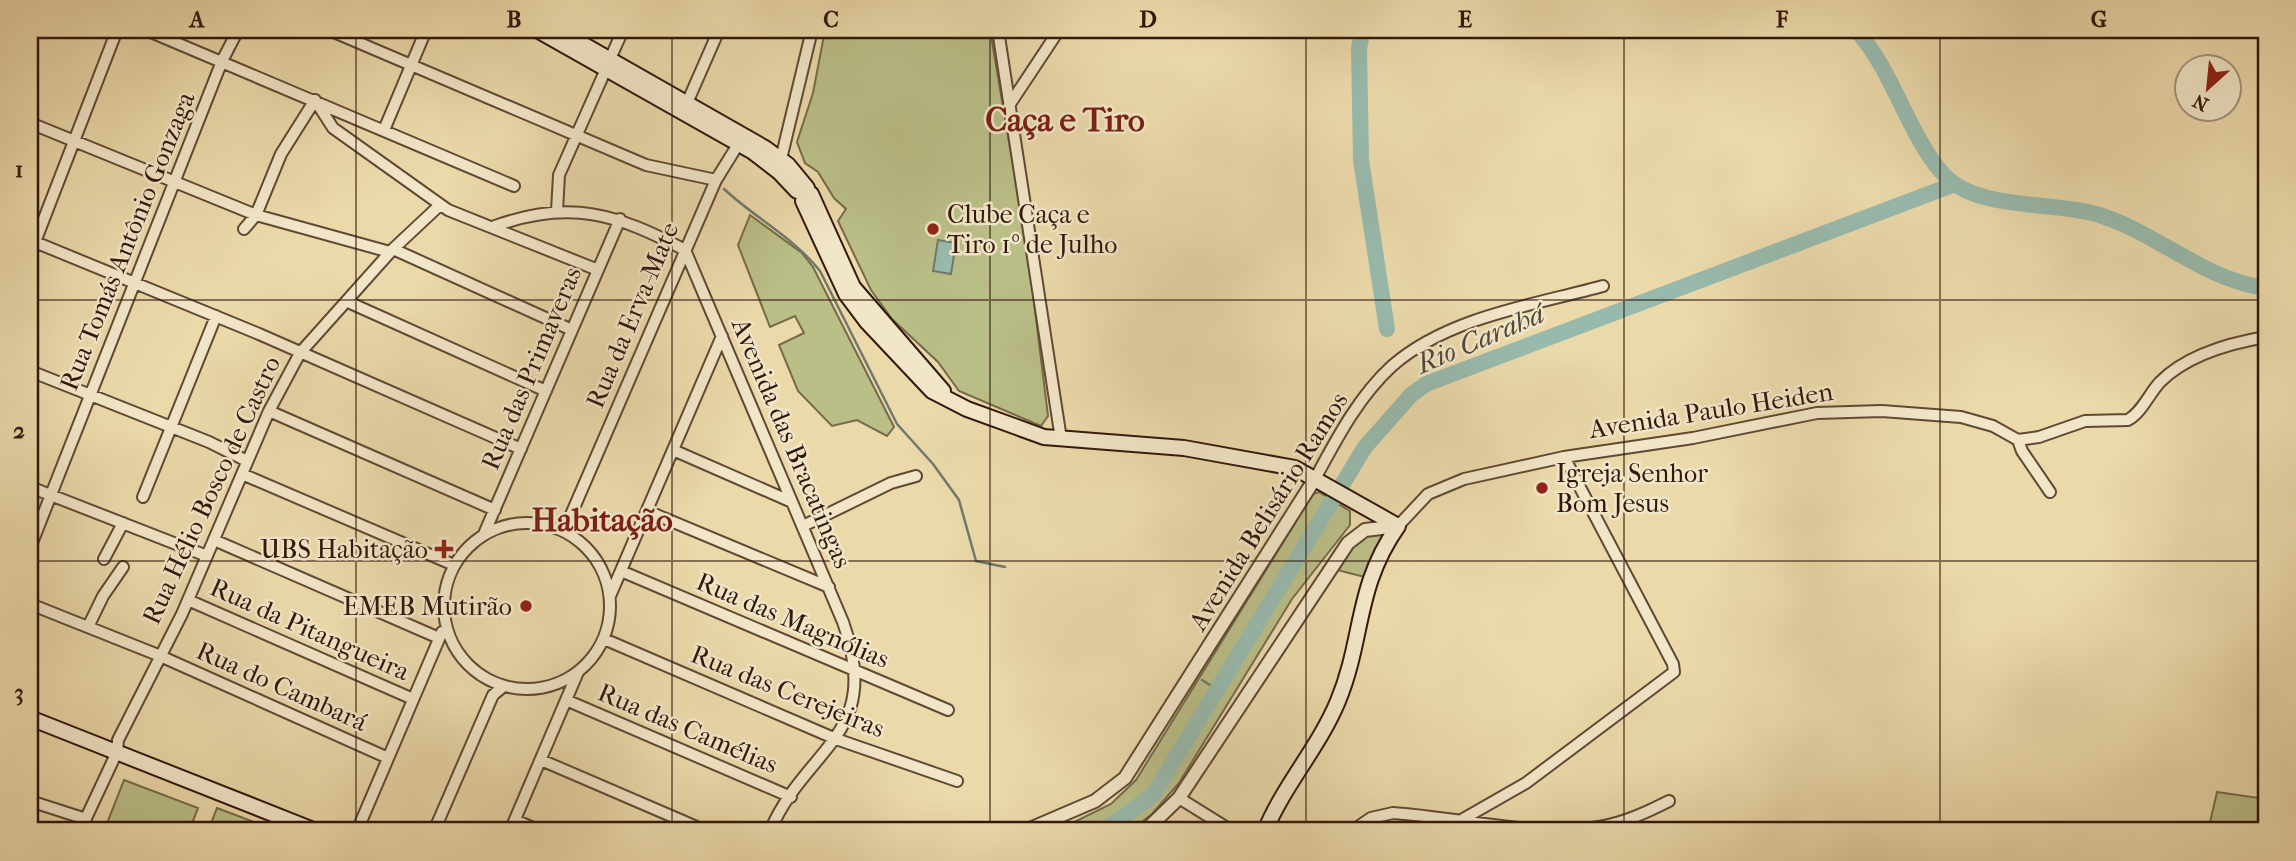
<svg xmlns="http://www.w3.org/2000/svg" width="2296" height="861" viewBox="0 0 2296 861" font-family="'IM FELL French Canon',serif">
<rect width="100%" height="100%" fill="#ebd9aa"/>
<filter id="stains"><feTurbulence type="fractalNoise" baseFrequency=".00286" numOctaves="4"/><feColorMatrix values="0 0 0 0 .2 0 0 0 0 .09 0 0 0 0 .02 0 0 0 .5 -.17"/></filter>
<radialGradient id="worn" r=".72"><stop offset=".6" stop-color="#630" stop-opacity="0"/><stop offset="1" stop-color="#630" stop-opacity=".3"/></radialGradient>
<path fill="#babe87" stroke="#766a4a" stroke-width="2" d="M825,30H990L1028,254L1048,416L1041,426L959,391L938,362L892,319L871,290L838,221L846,209L834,198L818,172L805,163L797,142L813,93Z
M750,215L802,253L813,267L894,427L887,436L857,420L832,426L798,391L779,345L804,333L795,316L770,327L738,245Z
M1319,492L1350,511V525L1292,599L1179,783L1152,814L1130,831H1056L1111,804L1136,780L1313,494Z
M1398,526L1369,578L1329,568L1357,535Z
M124,780L198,808L189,831H104Z
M2217,792L2266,799V831H2208Z
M217,808L278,831H208Z"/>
<path fill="#98baad" stroke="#6f796d" stroke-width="2" d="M938,240L956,243L951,274L933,271Z"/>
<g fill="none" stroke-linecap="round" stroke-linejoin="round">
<path stroke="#6f796d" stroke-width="2.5" d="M724,189C755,218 793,237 820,271L897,424L933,464L959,500L976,561L1005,567
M1202,680L1218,690"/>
<path stroke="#98baad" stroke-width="16" d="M1363,30L1359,48L1361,160L1387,329
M1856,30C1894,72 1908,135 1944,175C1978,211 2052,201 2096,214C2155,231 2205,281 2266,288
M1103,831L1153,795L1365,447L1411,395L1426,384L1955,184"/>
<g stroke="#604834" stroke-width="14">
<path id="minor" d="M146,30L514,186
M329,30L646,165L716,180
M998,30L1061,439
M610,59L623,30
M315,100L333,128L448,210L598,270
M687,103L719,30
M1010,104L1059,30
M30,123L256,215L390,252
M384,130L426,30
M781,159L812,30
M557,211L559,175L606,69
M495,226C570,199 617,214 685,250L843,622C884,736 806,746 770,831
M244,229L256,215L281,154L315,100
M30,240L259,334L521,449
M393,249L572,330
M30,255L117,30
M348,302L546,391
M30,371L209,442L247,461
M269,411L495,510
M2018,440L2022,451L2050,492
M673,450L792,502
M242,474L454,565
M1316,477C1337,438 1359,396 1392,366C1448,317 1534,305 1603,286
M30,487L207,556
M143,497L216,316
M647,511L829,587
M444 606a83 83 0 1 1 166 0a83 83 0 1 1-166 0Z
M803,526L891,483L916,476
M1398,526L1428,494L1464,479L1564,457L1693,438L1817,413L1882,411L1961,417L1993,426L2018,440L2039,437L2085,421L2128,420C2142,412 2149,394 2160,382C2187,355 2230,343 2266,337
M484,534L620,219
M571,535L570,517L716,180L742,138
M214,540L439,638
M30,548L222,61L238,30
M104,559L123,523
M621,571L948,710
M610,596L722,336
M188,600L413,699
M30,604L158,655L388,758
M88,627L103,596L123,567
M604,639L836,739L957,781
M566,700L791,797
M541,760L706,831
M1179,798L1232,831
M30,801L86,819
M1463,819L1526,783L1674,672L1673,664L1564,457
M515,820L540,831
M80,831L117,752L118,740L182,614L269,411L300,353L393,249L440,205
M357,831L442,632
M434,831L493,695L504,686
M510,831L578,672
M1352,831L1371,818L1393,813C1456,817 1538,838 1599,827C1624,823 1647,812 1669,801"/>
</g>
<g stroke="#604834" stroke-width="16">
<path id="tertiary" d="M1025,831L1095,801L1125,778L1316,477
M1145,831L1179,798L1348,543L1365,530L1398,526"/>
</g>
<g stroke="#32170c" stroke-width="18">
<path id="secondary" d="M537,30L753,152L779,172L797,191
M558,30L765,148L788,165L807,188
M811,194L853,287L943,391
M803,201L846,294L867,322L932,391L967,409L1044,437L1184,448L1295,468L1398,526C1355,587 1364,638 1338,701C1319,747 1284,785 1265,831
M30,718L316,831"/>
</g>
<use href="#minor" stroke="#f2e6c8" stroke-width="10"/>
<use href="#tertiary" stroke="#f2e6c8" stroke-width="12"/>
<use href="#secondary" stroke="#f2e6c8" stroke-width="14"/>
</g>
<path fill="none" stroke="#32170c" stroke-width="2" stroke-opacity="0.55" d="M356,30V831M672,30V831M990,30V831M1306,30V831M1624,30V831M1940,30V831M30,300H2266M30,561H2266"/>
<g fill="#8f2418" stroke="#f2e6c8" stroke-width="2.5">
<circle cx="933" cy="229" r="7"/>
<circle cx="1542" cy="488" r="7"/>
<path d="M440.5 538.5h7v7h7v7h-7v7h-7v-7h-7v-7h7z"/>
<circle cx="526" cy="606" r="7"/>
</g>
<g text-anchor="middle" stroke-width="5" stroke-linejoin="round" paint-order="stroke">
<g font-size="26" fill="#32170c" stroke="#f2e6c8" text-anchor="start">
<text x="947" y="223">Clube Caça e<tspan x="947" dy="30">Tiro 1º de Julho</tspan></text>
<text x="1556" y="482">Igreja Senhor<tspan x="1556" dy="30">Bom Jesus</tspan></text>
<text x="428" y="558" text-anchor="end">UBS Habitação</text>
<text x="512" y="615" text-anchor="end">EMEB Mutirão</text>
</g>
<g font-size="26" fill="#32170c" stroke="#f2e6c8">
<text transform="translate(127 241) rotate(-68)" y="9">Rua Tomás Antônio Gonzaga</text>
<text transform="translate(632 315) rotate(-67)" y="9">Rua da Erva-Mate</text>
<text transform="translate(531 368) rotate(-67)" y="9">Rua das Primaveras</text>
<text transform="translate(1711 410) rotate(-9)" y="9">Avenida Paulo Heiden</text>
<text transform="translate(792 443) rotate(67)" y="9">Avenida das Bracatingas</text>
<text transform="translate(211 490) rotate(-65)" y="9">Rua Hélio Bosco de Castro</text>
<text transform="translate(1268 511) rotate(-58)" y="9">Avenida Belisário Ramos</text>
<text transform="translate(793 620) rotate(23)" y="9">Rua das Magnólias</text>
<text transform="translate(310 629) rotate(24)" y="9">Rua da Pitangueira</text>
<text transform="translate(282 686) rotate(24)" y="9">Rua do Cambará</text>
<text transform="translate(788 691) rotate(22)" y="9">Rua das Cerejeiras</text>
<text transform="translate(688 728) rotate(23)" y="9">Rua das Camélias</text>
</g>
<g font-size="28" font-style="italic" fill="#51483c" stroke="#f2e6c8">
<text transform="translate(1480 338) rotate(-23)" y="10">Rio Carahá</text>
</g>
<g font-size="33" font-weight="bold" fill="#7a1f14" stroke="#f2e6c8">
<text x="1065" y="131">Caça e Tiro</text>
<text x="602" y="531">Habitação</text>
</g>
</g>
<rect width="2296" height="861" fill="none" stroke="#ebd9aa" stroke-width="77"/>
<g transform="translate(2208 88) rotate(207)"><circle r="33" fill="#f2e6c8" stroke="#a5937d" stroke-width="2"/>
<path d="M0-5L12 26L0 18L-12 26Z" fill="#8f2418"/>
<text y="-10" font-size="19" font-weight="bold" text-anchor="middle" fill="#32170c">N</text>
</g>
<rect x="38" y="38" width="2220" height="784" fill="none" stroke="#32170c" stroke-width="2.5"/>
<g font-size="23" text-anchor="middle" font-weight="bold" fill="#32170c">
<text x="197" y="27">A</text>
<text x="514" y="27">B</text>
<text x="831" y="27">C</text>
<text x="1148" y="27">D</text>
<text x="1465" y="27">E</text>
<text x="1782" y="27">F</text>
<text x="2099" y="27">G</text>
<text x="19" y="177">1</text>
<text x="19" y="438">2</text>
<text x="19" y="700">3</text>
</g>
<rect width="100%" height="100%" filter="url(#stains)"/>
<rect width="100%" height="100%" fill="url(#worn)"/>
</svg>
